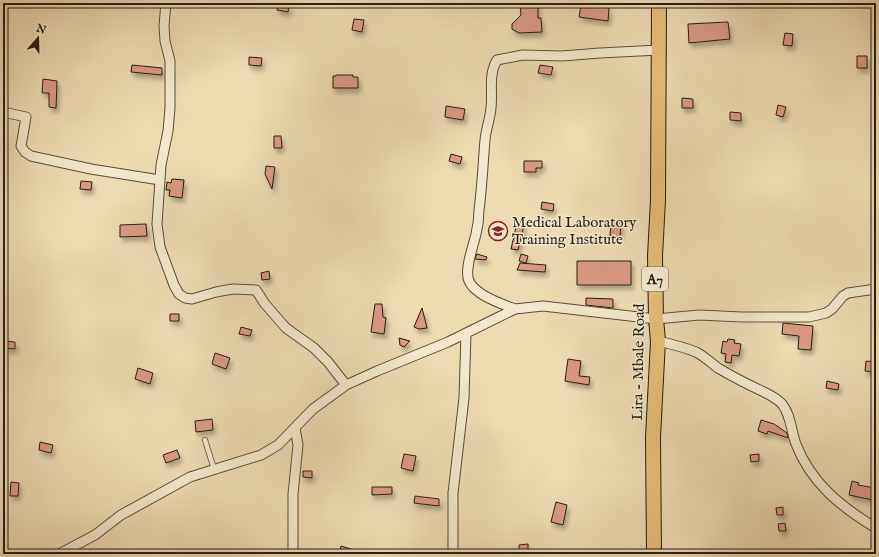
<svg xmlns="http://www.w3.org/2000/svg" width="879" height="557" viewBox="0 0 879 557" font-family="'IM FELL English',serif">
<defs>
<filter id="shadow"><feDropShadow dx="2.5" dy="4.5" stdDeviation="2" flood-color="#0004"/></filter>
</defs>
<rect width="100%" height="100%" fill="#eddbb2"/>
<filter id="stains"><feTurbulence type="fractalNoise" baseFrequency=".005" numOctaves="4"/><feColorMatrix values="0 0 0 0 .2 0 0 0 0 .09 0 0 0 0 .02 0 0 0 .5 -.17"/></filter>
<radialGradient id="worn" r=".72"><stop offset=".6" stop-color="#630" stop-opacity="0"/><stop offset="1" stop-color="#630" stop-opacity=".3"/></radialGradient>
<path fill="#d99984" stroke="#261e14" filter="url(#shadow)" d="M278,3L289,6L288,12L277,10Z
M520,3H538V18H541L542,32L519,33L512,29V24L521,15Z
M581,5L609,8L608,21L579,17Z
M354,19L364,20L362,32L352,30Z
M728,22L730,39L689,43L688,24Z
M785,33L793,34L792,46L783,45Z
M857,56H867V68H857Z
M249,57L262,58L261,66L249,65Z
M132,65L162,68V75L131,72Z
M540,65L553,67L551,75L538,73Z
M336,75H353V77H358V88H333V76H336Z
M43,79L57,81L56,108L49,107V93H42Z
M682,98L693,99V108H682Z
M778,105L786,107L783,117L776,115Z
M446,106L465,109L463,120L445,117Z
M730,112L741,113V121L730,120Z
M274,136H281L282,148H274Z
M451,154L462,157L460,164L449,161Z
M524,161H542V168H536V172H524Z
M266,166L275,167L272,189L265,174Z
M172,179L184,180L182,198L169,196L170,190H166L167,182L171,183Z
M81,181L92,182L91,190L80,189Z
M542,202L554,204L553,211L541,209Z
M517,223L524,225L518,250L511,249Z
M611,223H621L620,237L610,236Z
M146,224L147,236L120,237V225Z
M477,254L487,257L486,260L475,259Z
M521,254L528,256L526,263L519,261Z
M577,261H631V285H577Z
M520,263L546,265L545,272L517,270Z
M269,271L270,279L262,280L261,273Z
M586,298L613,299V308L586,305Z
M375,304H382L383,317L386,318L384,334L371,332Z
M422,308L427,328L419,329L414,327Z
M170,314H179V321H170Z
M783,323L813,326L811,350L798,349L799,336L782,334Z
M241,327L252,330L250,336L239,334Z
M399,338L410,341L404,347L400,345Z
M728,339L735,340L734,343L741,344L739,356L732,355L731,363L725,362L726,354L721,353L723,341L727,342Z
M5,341L15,342V349L4,348Z
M215,353L230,358L226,369L212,364Z
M568,359L581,361L579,376L590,377L589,385L565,381Z
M866,361L876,362V372L865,371Z
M138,368L153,373L150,384L135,379Z
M827,381L839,384L838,390L826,388Z
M212,419L213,430L196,432L195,421Z
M761,420L774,424L787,433L788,438L768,431L767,434L758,431Z
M40,442L53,445L51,453L39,450Z
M177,450L180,458L166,463L163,455Z
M404,454L416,456L413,471L401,468Z
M759,454V461L751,462L750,455Z
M303,471H312V478L303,477Z
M852,481L859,483L858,485L875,488L873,500L849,495Z
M11,482L19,483L18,496H10Z
M372,487H392V494L372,495Z
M415,496L439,499V506L414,503Z
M556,502L567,505L563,525L551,522Z
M783,507V515H777L776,508Z
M785,523L786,531H779L778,524Z
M528,544V552H519V545Z
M341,546L360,552V554H339Z"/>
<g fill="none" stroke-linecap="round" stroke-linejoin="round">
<g stroke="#584d3c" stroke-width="6">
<path id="lane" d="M205,440L214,469"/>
</g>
<g stroke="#584d3c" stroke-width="11">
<path id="street" d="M3,112L26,117L21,146L25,152L31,156L91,169L160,180L157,224L160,247L174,285L179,294L185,298L192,299L216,292L233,289L256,290L265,304L286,328L314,348L328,362L346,385
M160,180L161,165L168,131L170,108V61L165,41L164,26L166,3
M515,309C502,304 475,295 469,281C464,270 473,247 476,234C478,226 479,218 479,210C482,187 483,164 485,140C486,129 490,119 491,108C493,91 488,75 497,60L523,55L562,56L600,53L659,50
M658,341C671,344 684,347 696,352C704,356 711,363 718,368C733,377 749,385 764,392C770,395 778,399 782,404C791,415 791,431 796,444C811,483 841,507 876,528
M59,554L95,535L121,515L190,477L261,455L278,445L313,409L346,385L377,371L448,342L515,309L543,306L656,319L699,315L742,317H809L826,313L832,309L843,296L848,293L876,289
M293,554V494L298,445L295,428
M453,554V493L464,398L466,333"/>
</g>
<g stroke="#261e14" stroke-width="16">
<path id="primary" d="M654,554L653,437L658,341L656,319L655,256L658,200L659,3"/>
</g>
<use href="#lane" stroke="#f3e8cd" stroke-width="4.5"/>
<use href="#street" stroke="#f3e8cd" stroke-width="9"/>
<use href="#primary" stroke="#e6be79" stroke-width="14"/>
</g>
<defs>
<g id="school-ring" transform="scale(1)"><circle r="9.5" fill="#f3e8cd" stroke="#8f2418" stroke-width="1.5"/><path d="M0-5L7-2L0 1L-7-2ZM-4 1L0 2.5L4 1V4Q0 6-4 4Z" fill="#8f2418"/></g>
</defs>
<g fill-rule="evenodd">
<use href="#school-ring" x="498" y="231"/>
</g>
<g text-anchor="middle" stroke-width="3" stroke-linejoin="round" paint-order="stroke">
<rect fill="#f3e8cd" stroke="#645b4c" stroke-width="1" x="642" y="267" width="26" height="24" rx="3"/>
<g font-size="14" font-weight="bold" fill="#261e14">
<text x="655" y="284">A7</text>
</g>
<g font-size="15" fill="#261e14" stroke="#f3e8cd" text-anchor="start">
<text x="512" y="227">Medical Laboratory<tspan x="512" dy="17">Training Institute</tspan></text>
</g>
<g font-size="15" fill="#261e14" stroke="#f3e8cd">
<text transform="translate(638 362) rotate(-89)" y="5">Lira - Mbale Road</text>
</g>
</g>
<rect width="879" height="557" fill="none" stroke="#eddbb2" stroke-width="16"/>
<rect x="4" y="4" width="871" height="549" fill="none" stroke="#261e14" stroke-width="2"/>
<rect x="8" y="8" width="863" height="541" fill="none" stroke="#261e14"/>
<g transform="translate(38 38) rotate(20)" stroke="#f3e8cd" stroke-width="3" paint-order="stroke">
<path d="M0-3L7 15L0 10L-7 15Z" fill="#261e14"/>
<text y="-6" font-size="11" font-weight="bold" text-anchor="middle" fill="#261e14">N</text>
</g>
<rect width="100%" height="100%" filter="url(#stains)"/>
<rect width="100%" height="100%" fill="url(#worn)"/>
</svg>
